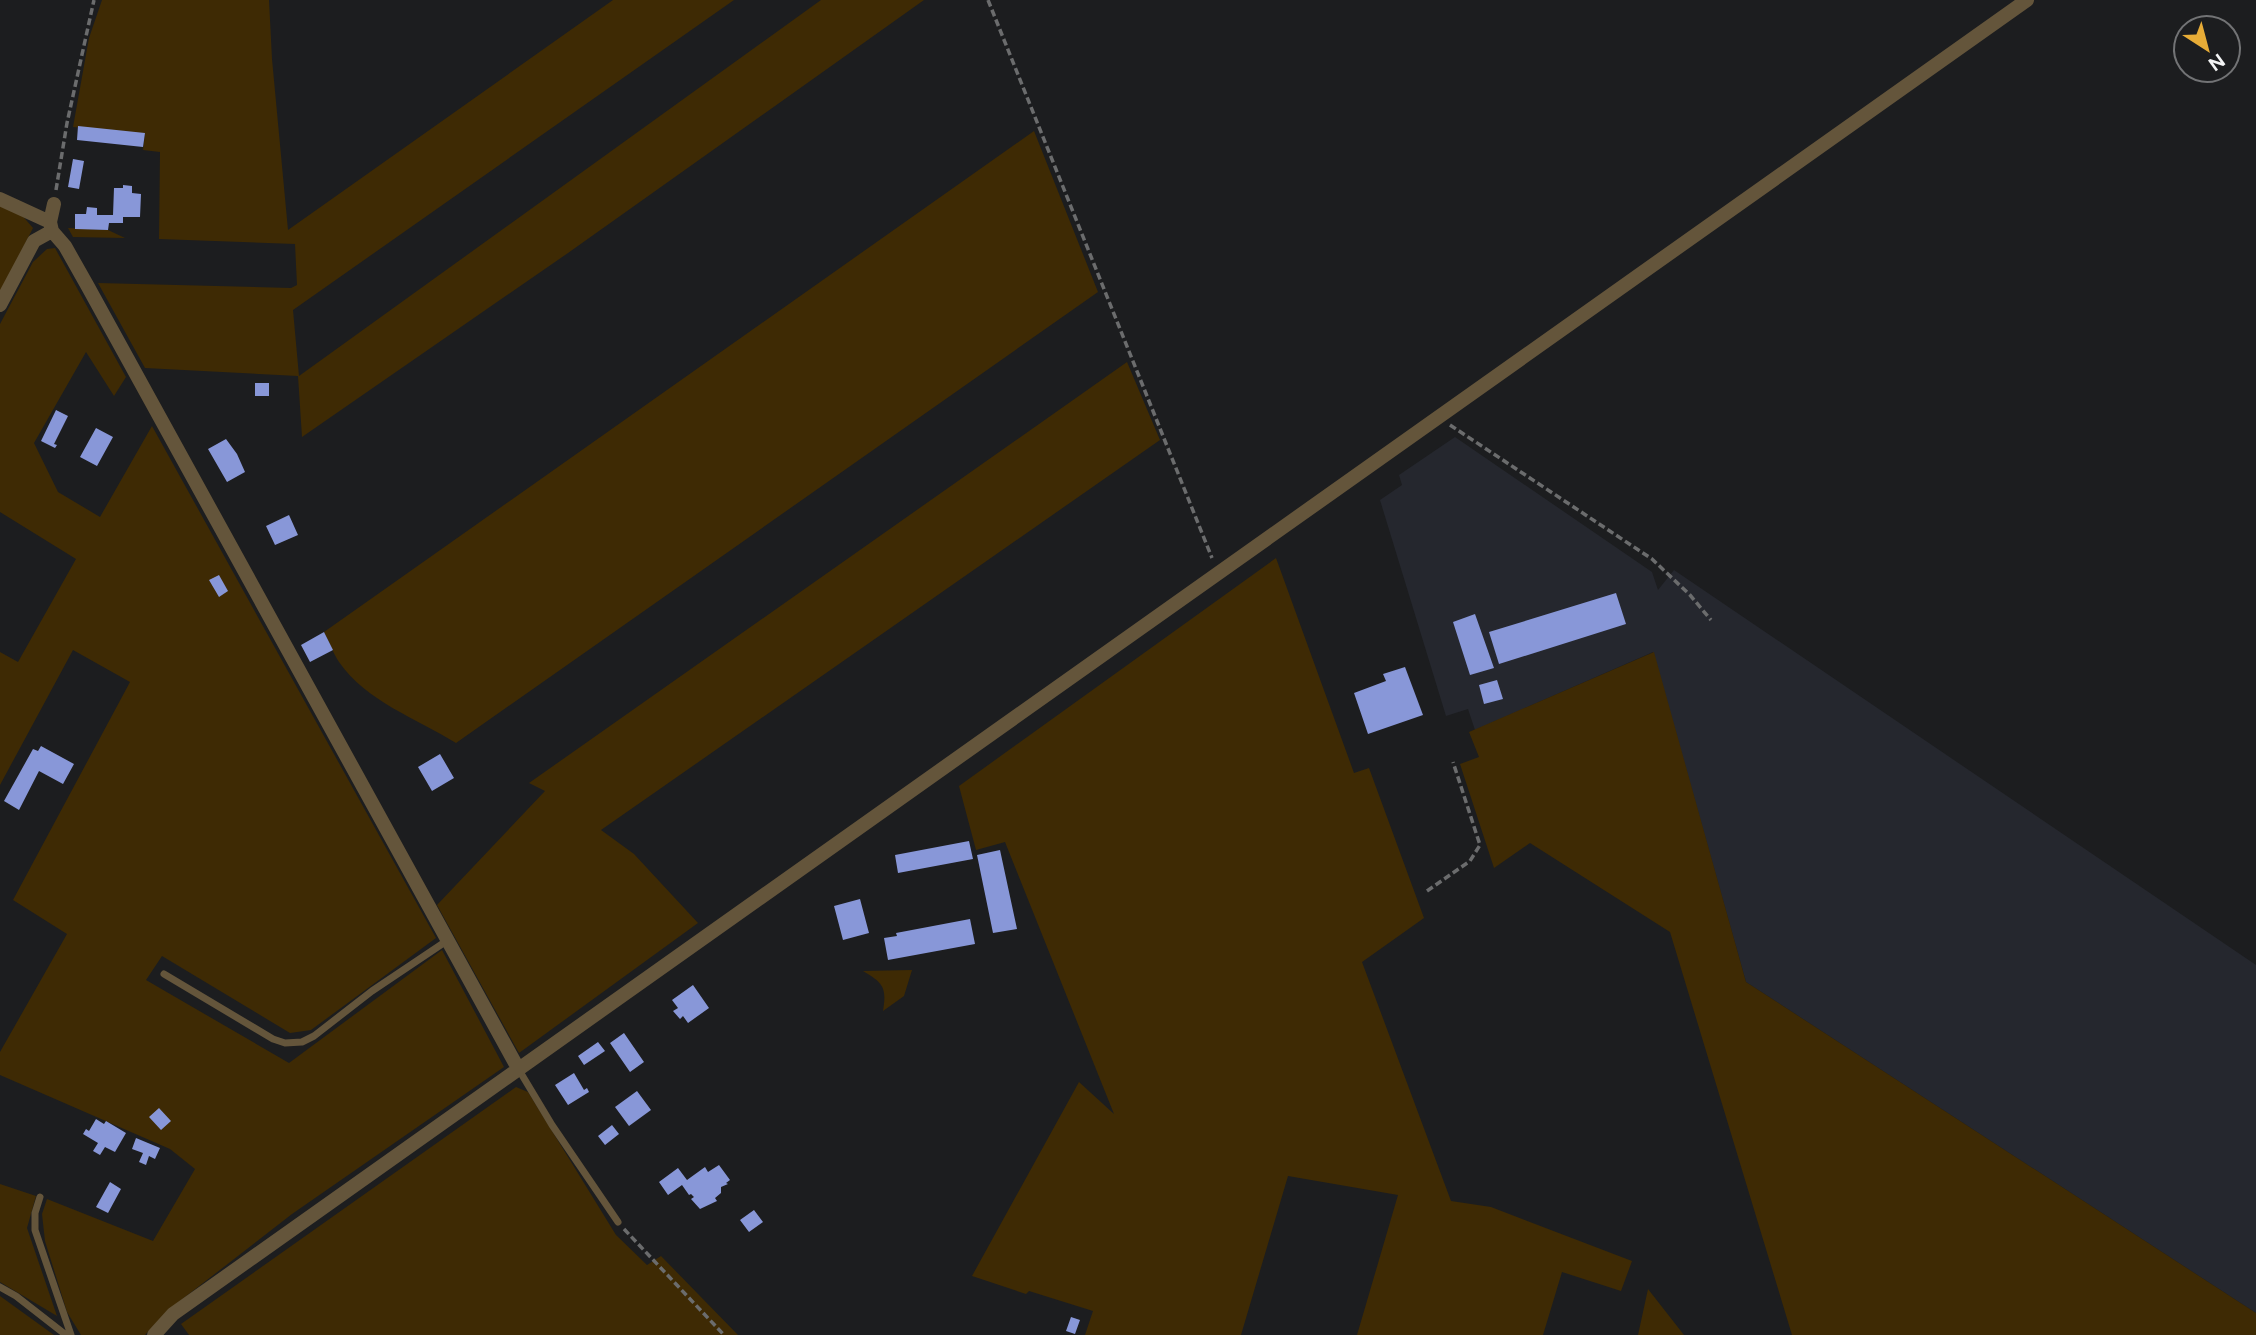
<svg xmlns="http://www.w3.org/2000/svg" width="2256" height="1335" viewBox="0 0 2256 1335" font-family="Figtree,sans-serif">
<rect width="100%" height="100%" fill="#1c1d1f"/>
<path fill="#25272e" d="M1455,437L1652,572L1658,590L1674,570L2256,965V1313L1746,982L1653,652L1475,730L1468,709L1446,716L1380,500L1402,485L1399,475Z"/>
<path fill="#3e2a04" d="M102,0H269L272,59L288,230L613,0H734L293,310L299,376L821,0H924L568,253L302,437L298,376L145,368L98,283L291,288L297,285L295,244L159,239L160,152L143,150L145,134L73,127L89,38Z
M1034,131L1098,292L456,743C416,718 367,702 339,662C333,653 329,641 324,632Z
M0,206L20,213L33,228L0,293Z
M68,228L108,230L125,238L73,237Z
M55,248L126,377L114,396L86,352L34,443L58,492L100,517L152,426L436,938L311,1030L290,1033L162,956L146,980L289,1063L442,950L504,1067L292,1214L167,1311L145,1335H81L67,1312L45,1241L42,1214L47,1199L153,1241L195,1169L170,1149L0,1075V1052L67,934L13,900L130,682L73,650L0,785V652L18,662L76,559L0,512V324L33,262L47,249Z
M1127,362L1160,440L601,830L634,854L698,923L519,1053L437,905L545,791L529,783Z
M1276,558L1354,773L1369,768L1424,918L1362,962L1451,1201L1491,1207L1632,1261L1621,1291L1562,1272L1543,1335H1357L1398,1195L1288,1176L1241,1335H1085L1093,1311L1029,1291L1026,1294L972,1276L1079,1082L1114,1114L1005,842L976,850L959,786Z
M1654,652L1746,982L2256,1313V1335H1792L1670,932L1530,843L1494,868L1460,764L1479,757L1469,732Z
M912,970L904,996L883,1011C887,987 883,983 863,971Z
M516,1087L528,1092L616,1235L647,1265L661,1256L738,1335H189L181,1324Z
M0,1184L36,1196L27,1228L57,1316L0,1282Z
M1648,1289L1684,1335H1638Z
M0,1296L54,1335H0Z"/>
<path fill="#8897d8" d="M78,126L145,133L143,147L77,140Z
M73,159L84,161L79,189L68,187Z
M123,185L132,186V193L141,194L140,217H123V223H109L108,230L75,229V214H86L87,207L97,208V215H113L114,188H123Z
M255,383H269V396H255Z
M56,410L68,416L54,444L57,445L55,448L41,441Z
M96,428L113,437L97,466L80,457Z
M226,439L237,454L245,472L227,482L208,449Z
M289,515L298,535L275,545L266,526Z
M219,575L228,591L219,597L209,580Z
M1616,593L1626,624L1499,664L1489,632Z
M1475,614L1494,668L1470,675L1453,622Z
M324,632L333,650L310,662L301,645Z
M1405,667L1423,715L1368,734L1354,693L1386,681L1383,674Z
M1497,680L1503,699L1484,704L1479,685Z
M41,746L74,764L63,784L39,771L19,810L4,801L33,749L38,751Z
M440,754L454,778L432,791L418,767Z
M969,841L973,859L898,873L895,855Z
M1000,850L1017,929L993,933L977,855Z
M860,899L869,933L843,940L834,906Z
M970,919L975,944L888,960L884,938L897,936L896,933Z
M693,985L709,1008L688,1023L683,1016L680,1019L673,1011L678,1008L672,1000Z
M624,1033L644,1062L630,1072L610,1043Z
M598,1042L605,1051L584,1065L578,1056Z
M574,1073L584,1090L587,1088L589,1092L568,1105L555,1085Z
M637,1091L651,1110L629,1126L615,1107Z
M159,1108L171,1121L161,1130L149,1117Z
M96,1119L104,1124L106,1121L126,1133L115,1152L105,1147L100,1155L93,1151L98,1143L83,1134L86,1129L89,1131Z
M612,1125L619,1134L605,1145L598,1136Z
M136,1138L160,1148L155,1159L149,1156L146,1165L139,1162L143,1153L132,1149Z
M719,1165L730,1180L726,1183L728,1184L721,1187V1193L715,1198L717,1201L700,1209L691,1199L694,1197L691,1194L689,1195L682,1185L668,1195L659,1182L678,1168L687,1180L705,1167L708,1172Z
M110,1182L121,1189L108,1213L96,1207Z
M754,1210L763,1222L749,1232L740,1220Z
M1071,1317L1080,1320L1075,1334L1066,1331Z"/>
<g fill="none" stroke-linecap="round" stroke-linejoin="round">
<path stroke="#6b6c6d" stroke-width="3.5" stroke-dasharray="7 3.5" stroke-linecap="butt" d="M988,0L1212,558
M56,190L67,123L94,0
M1450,425L1652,559L1690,595L1711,620
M1427,891L1470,861L1480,845L1453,762
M624,1229L724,1335"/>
<path stroke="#64553b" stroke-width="7" d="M164,974L273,1039L285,1043L302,1042L314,1036L372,991L448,940
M519,1070L552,1125L618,1222
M40,1197L35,1213V1230L71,1335
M0,1287L16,1296L66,1335"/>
<path stroke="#64553b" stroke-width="14" d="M0,199L50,222
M54,204L50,222L52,231L65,246L87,285L519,1070
M0,305L34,241L52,231
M154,1335L173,1314L2027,0"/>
</g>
<g transform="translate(2207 49) rotate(144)"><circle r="33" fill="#1c1d1f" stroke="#727375" stroke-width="2"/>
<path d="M0-5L12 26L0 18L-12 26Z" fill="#e7ac37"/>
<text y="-10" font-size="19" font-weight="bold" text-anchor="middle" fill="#f3f4f5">N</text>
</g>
</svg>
